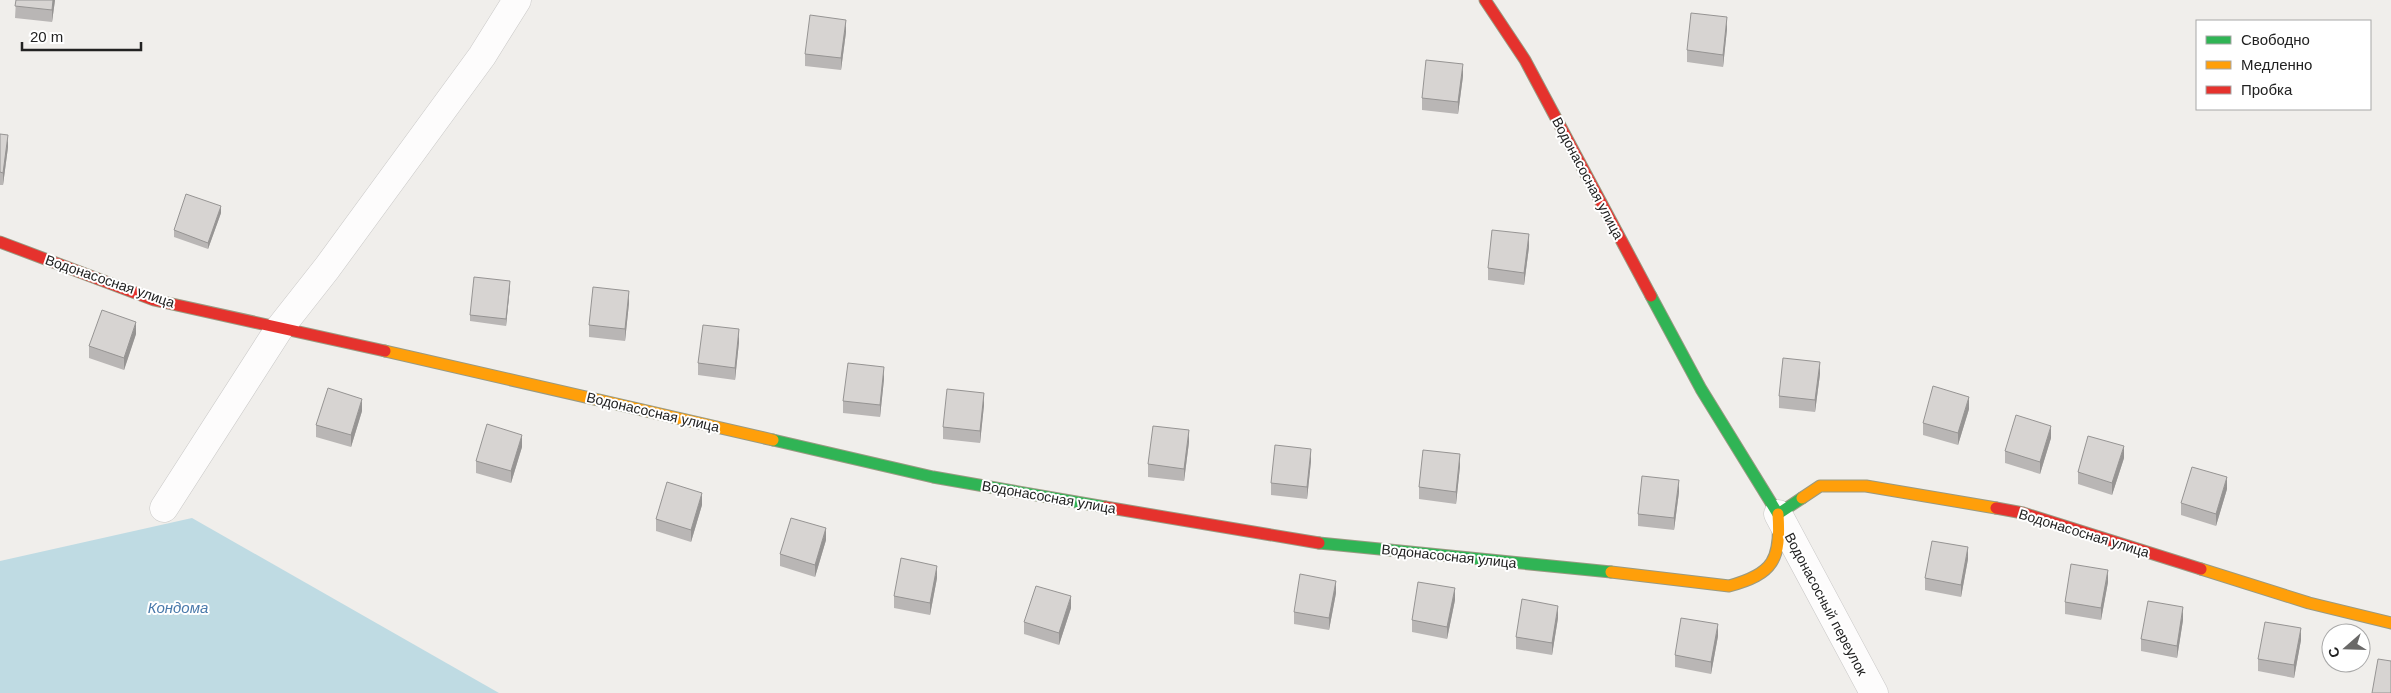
<svg xmlns="http://www.w3.org/2000/svg" width="2391" height="693" viewBox="0 0 2391 693" font-family="Helvetica,sans-serif">
<rect width="100%" height="100%" fill="#f0eeeb"/>
<path fill="#bfdbe3" d="M192,518L499,693H0V561Z"/>
<g fill="none" stroke-linecap="round" stroke-linejoin="round">
<g stroke="#c9c8c7" stroke-width="29">
<path id="street" d="M164,508L279,329L327,268L482,56L517,0
M1778,514L1874,693"/>
</g>
<g stroke="#999a82" stroke-width="13">
<path id="fast" d="M1651,296L1701,389L1778,514L1802,498
M773,440L933,477L1105,507
M1319,543L1611,572"/>
</g>
<g stroke="#999a82" stroke-width="13">
<path id="slow" d="M385,351L773,440
M1802,498L1820,486H1866L1996,508
M2201,569L2309,603L2391,623
M1611,572L1729,586C1774,574 1781,559 1778,514"/>
</g>
<g stroke="#999a82" stroke-width="13">
<path id="jam" d="M1485,0L1525,60L1651,296
M0,242L154,300L385,351
M1105,507L1319,543
M1996,508L2023,513L2201,569"/>
</g>
<use href="#street" stroke="#fdfcfc" stroke-width="28"/>
<use href="#fast" stroke="#30b455" stroke-width="11"/>
<use href="#slow" stroke="#ff9f0a" stroke-width="11"/>
<use href="#jam" stroke="#e5322d" stroke-width="11"/>
</g>
<path fill="#b9b6b5" d="M16,0H55L52,22L15,18Z
M1727,29L1723,67L1687,62V50Z
M846,32L841,70L805,66V54Z
M1463,76L1458,114L1422,110V98Z
M0,134L8,147L3,185H0Z
M221,213L208,249L174,237V230Z
M1529,247L1524,285L1488,280V268Z
M510,287L506,326L470,321V315Z
M629,303L625,341L589,337V325Z
M136,334L124,370L89,358V346Z
M739,342L735,380L698,375V363Z
M1820,374L1815,412L1779,408V396Z
M884,379L880,417L843,413V401Z
M984,405L980,443L943,439V427Z
M1969,409L1958,445L1923,435V423Z
M362,411L351,447L316,437V425Z
M2051,438L2040,474L2005,463V451Z
M1189,442L1184,481L1148,477V464Z
M522,447L511,483L476,473V461Z
M2124,458L2112,495L2078,484V472Z
M1311,461L1307,499L1271,495V483Z
M1460,466L1456,504L1419,499V487Z
M2227,489L2216,526L2181,515V503Z
M1679,492L1674,530L1638,526V514Z
M702,505L691,542L656,531V519Z
M826,540L815,577L780,566V554Z
M1968,559L1961,597L1925,590V578Z
M937,578L930,615L894,608V596Z
M2108,582L2101,620L2065,614V602Z
M1336,593L1329,630L1294,624V612Z
M1455,600L1447,639L1412,632V620Z
M1071,608L1059,645L1024,634V622Z
M1558,618L1552,655L1516,649V637Z
M2183,620L2177,658L2141,651V639Z
M1718,636L1711,674L1675,667V655Z
M2301,640L2294,678L2258,671V659Z"/>
<path fill="#969493" d="M53,0H55L52,22V10Z
M1727,17V29L1723,67V55Z
M846,20V32L841,70V58Z
M1463,64V76L1458,114V102Z
M8,135V147L3,185V173Z
M221,206V213L208,249V243Z
M1529,234V247L1524,285V273Z
M510,281V287L506,326V319Z
M629,291V303L625,341V329Z
M136,322V334L124,370V358Z
M739,329V342L735,380V368Z
M1820,362V374L1815,412V400Z
M884,367V379L880,417V405Z
M984,393V405L980,443V431Z
M1969,397V409L1958,445V433Z
M362,399V411L351,447V435Z
M2051,426V438L2040,474V462Z
M1189,430V442L1184,481V469Z
M522,435V447L511,483V471Z
M2124,446V458L2112,495V483Z
M1311,449V461L1307,499V487Z
M1460,454V466L1456,504V492Z
M2227,477V489L2216,526V514Z
M1679,480V492L1674,530V518Z
M702,493V505L691,542V530Z
M826,528V540L815,577V565Z
M1968,547V559L1961,597V585Z
M937,566V578L930,615V603Z
M2108,570V582L2101,620V608Z
M1336,581V593L1329,630V618Z
M1455,588V600L1447,639V627Z
M1071,596V608L1059,645V633Z
M1558,606V618L1552,655V643Z
M2183,607V620L2177,658V646Z
M1718,624V636L1711,674V662Z
M2301,628V640L2294,678V665Z"/>
<path fill="#d7d4d2" stroke="#969493" d="M16,0H53L52,10L15,6Z
M1691,13L1727,17L1723,55L1687,50Z
M810,15L846,20L841,58L805,54Z
M1426,60L1463,64L1458,102L1422,98Z
M0,134L8,135L3,173L0,172Z
M186,194L221,206L208,243L174,230Z
M1492,230L1529,234L1524,273L1488,268Z
M474,277L510,281L506,319L470,315Z
M593,287L629,291L625,329L589,325Z
M102,310L136,322L124,358L89,346Z
M703,325L739,329L735,368L698,363Z
M1783,358L1820,362L1815,400L1779,396Z
M848,363L884,367L880,405L843,401Z
M1933,386L1969,397L1958,433L1923,423Z
M328,388L362,399L351,435L316,425Z
M947,389L984,393L980,431L943,427Z
M2016,415L2051,426L2040,462L2005,451Z
M487,424L522,435L511,471L476,461Z
M1153,426L1189,430L1184,469L1148,464Z
M2088,436L2124,446L2112,483L2078,472Z
M1275,445L1311,449L1307,487L1271,483Z
M1423,450L1460,454L1456,492L1419,487Z
M2192,467L2227,477L2216,514L2181,503Z
M1642,476L1679,480L1674,518L1638,514Z
M667,482L702,493L691,530L656,519Z
M791,518L826,528L815,565L780,554Z
M1932,541L1968,547L1961,585L1925,578Z
M901,558L937,566L930,603L894,596Z
M2071,564L2108,570L2101,608L2065,602Z
M1300,574L1336,581L1329,618L1294,612Z
M1418,582L1455,588L1447,627L1412,620Z
M1036,586L1071,596L1059,633L1024,622Z
M1522,599L1558,606L1552,643L1516,637Z
M2148,601L2183,607L2177,646L2141,639Z
M1681,618L1718,624L1711,662L1675,655Z
M2265,622L2301,628L2294,665L2258,659Z
M2378,659L2391,661V693H2372Z"/>
<g text-anchor="middle" stroke-width="4" stroke-linejoin="round" paint-order="stroke">
<g font-size="14" fill="#222" stroke="#fff">
<text transform="translate(1588 178) rotate(62)" y="5">Водонасосная улица</text>
<text transform="translate(110 281) rotate(19)" y="5">Водонасосная улица</text>
<text transform="translate(653 412) rotate(13)" y="5">Водонасосная улица</text>
<text transform="translate(1049 497) rotate(10)" y="5">Водонасосная улица</text>
<text transform="translate(2084 533) rotate(17)" y="5">Водонасосная улица</text>
<text transform="translate(1449 556) rotate(6)" y="5">Водонасосная улица</text>
<text transform="translate(1826 604) rotate(62)" y="5">Водонасосный переулок</text>
</g>
<g font-size="15" font-style="italic" fill="#4a7aab" stroke="#fff">
<text x="178" y="613">Кондома</text>
</g>
</g>
<rect x="2196" y="20" width="175" height="90" fill="#ffffff" stroke="#a7a7a7"/>
<rect x="2206" y="36" width="25" height="8" fill="#30b455" stroke="#a7a7a7"/>
<text x="2241" y="45" font-size="15" fill="#222222">Свободно</text>
<rect x="2206" y="61" width="25" height="8" fill="#ff9f0a" stroke="#a7a7a7"/>
<text x="2241" y="70" font-size="15" fill="#222222">Медленно</text>
<rect x="2206" y="86" width="25" height="8" fill="#e5322d" stroke="#a7a7a7"/>
<text x="2241" y="95" font-size="15" fill="#222222">Пробка</text>
<g transform="translate(2346 648) rotate(250)"><circle r="24" fill="#ffffff" stroke="#a7a7a7"/>
<path d="M0-4L9 19L0 12L-9 19Z" fill="#6a6968"/>
<text y="-8" font-size="14" font-weight="bold" text-anchor="middle" fill="#222222">С</text>
</g>
<path d="M22 42v8h119v-8" fill="none" stroke="#222222" stroke-width="2.5"/>
<text x="30" y="42" font-size="15" fill="#222222" stroke="#ffffff" stroke-width="4" paint-order="stroke">20 m</text>
</svg>
